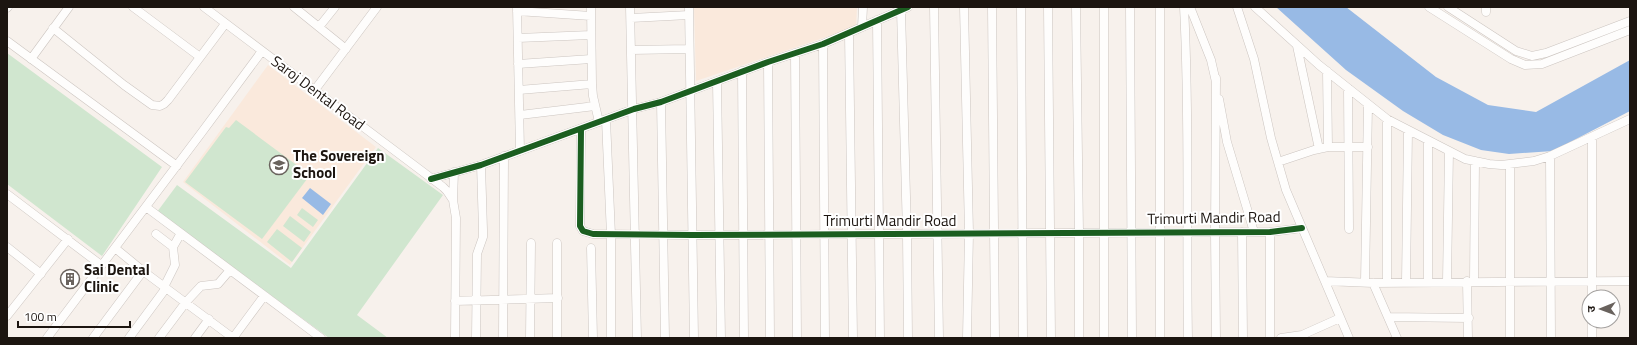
<svg xmlns="http://www.w3.org/2000/svg" width="1637" height="345" viewBox="0 0 1637 345" font-family="'Titillium Web','Noto Sans Devanagari',sans-serif">
<rect width="100%" height="100%" fill="#f7f1ec"/>
<path fill="#fae9dc" d="M694,7H857L856,27L696,81Z
M268,65L376,147L290,265L183,182Z"/>
<path fill="#d0e6cf" d="M7,53L162,167L102,256L7,184Z
M236,120L310,175L262,239L185,182L226,127L229,128Z
M378,148L443,195L357,315L388,338H329L157,212L177,185L291,268Z
M302,208L318,220L313,227L297,215Z
M290,216L311,232L304,242L283,226Z
M277,229L302,248L292,262L267,242Z"/>
<path fill="#98bae5" d="M1276,7H1346L1436,77L1488,105L1536,112L1630,60V111L1553,151L1509,154L1481,150L1443,135L1403,111L1346,70Z
M310,188L331,204L323,215L302,198Z"/>
<g fill="none" stroke-linecap="round" stroke-linejoin="round">
<g stroke="#ccc5c0" stroke-width="9">
<path id="minor" d="M133,7L200,57
M204,7L443,187L447,191L453,200
M294,7L346,49
M517,7L520,151
M591,7L592,84L593,96L599,122
M630,7L637,338
M689,7L694,338
M934,7L939,338
M964,7L969,233L967,338
M992,7L995,338
M1021,7L1023,338
M1048,7L1051,338
M1076,7L1079,233V338
M1104,7V338
M1130,7L1132,338
M1184,7C1190,117 1186,228 1188,338
M1190,7L1211,60L1216,82
M1237,7L1254,59L1271,138L1286,190L1349,338
M1255,7L1319,65L1387,119L1465,159L1489,164L1501,165L1534,161L1550,156L1630,119
M1429,7L1511,59L1525,65L1542,64L1630,30
M1448,7L1516,51L1532,56L1546,53L1630,21
M1486,7V12
M7,8L8,7
M901,10L907,234L908,338
M517,11L591,16
M631,18L689,15
M877,20L880,338
M319,27L335,7
M862,27L863,7
M53,28L124,85L152,105L160,106L164,104L168,100L225,24
M849,33L853,338
M518,38L591,35
M7,41L177,166
M823,44L825,338
M1297,46L1319,149
M631,50L689,49
M795,53L797,338
M31,59L69,7
M768,62L770,338
M518,64L591,59
M742,71L744,338
M1327,71L1328,147
M1216,78L1215,232L1216,338
M717,82L721,338
M1348,88L1349,229
M519,90L592,84
M314,91L377,7
M1219,99L1227,142L1254,232
M661,102L665,338
M520,115L595,106
M606,120L611,235V338
M581,129L580,226L583,231L593,234L693,235L1270,232L1302,228
M1592,137V297
M1550,156L1551,338
M1278,162L1314,150L1328,147H1368
M454,172L453,200L456,218L455,338
M431,179L481,165L634,109L661,102L768,62L823,44L908,7
M7,194L101,265
M146,207L321,338
M1242,232L1243,338
M156,234L173,247
M557,243V338
M7,247L41,274
M115,248L143,271L233,338
M591,248L593,338
M1325,281L1373,283L1630,281
M1467,281L1468,338
M1474,281L1475,161
M1365,282L1368,105
M1406,282L1408,131
M1428,282V141
M1447,282L1449,151
M1373,283L1397,338
M1387,283V119
M164,287L175,265L173,247L181,233
M455,301L558,298
M7,316L68,239
M1388,317L1469,318
M1592,321V338
M47,338L202,132L262,51
M93,338L143,271
M129,338L166,288
M159,338L186,302L201,286L218,284L230,270
M195,338L209,319
M233,338L264,296
M476,338L477,254L483,237V230L481,165
M503,338L504,156
M530,338L531,243
M1160,338V7
M1270,338V232
M1281,338L1302,335L1340,318
M1510,338V165"/>
</g>
<use href="#minor" stroke="#fefdfc" stroke-width="8"/>
<g stroke="#fff" stroke-width="8">
<path id="cycleway" d="M581,129L580,226L583,231L593,234L693,235L1270,232L1302,228
M431,179L481,165L634,109L661,102L768,62L823,44L908,7"/>
</g>
<use href="#cycleway" stroke="#1b5e20" stroke-width="6"/>
</g>
<defs>
<g id="school-ring" transform="scale(1)"><circle r="9.5" fill="#fff" stroke="#69625d" stroke-width="1.5"/><path d="M0-5L7-2L0 1L-7-2ZM-4 1L0 2.5L4 1V4Q0 6-4 4Z" fill="#69625d"/></g>
<g id="building-ring" transform="scale(1)"><circle r="9.5" fill="#fff" stroke="#69625d" stroke-width="1.5"/><path d="M-4-6H4V6H1V3H-1V6H-4ZM-2.5-4.3h1.7v1.8h-1.7ZM.8-4.3h1.7v1.8H.8ZM-2.5-1h1.7V.8h-1.7ZM.8-1h1.7V.8H.8Z" fill="#69625d"/></g>
</defs>
<g fill-rule="evenodd">
<use href="#school-ring" x="279" y="165"/>
<use href="#building-ring" x="70" y="279"/>
</g>
<g text-anchor="middle" stroke-width="4" stroke-linejoin="round" paint-order="stroke">
<g font-size="15" fill="#1c1510" stroke="#fff">
<text transform="translate(318 93) rotate(37)" y="5">Saroj Dental Road</text>
<text transform="translate(1214 218) rotate(-1)" y="5">Trimurti Mandir Road</text>
<text x="890" y="226">Trimurti Mandir Road</text>
</g>
<g font-size="15" font-weight="bold" fill="#1c1510" stroke="#fff" text-anchor="start">
<text x="293" y="161">The Sovereign<tspan x="293" dy="17">School</tspan></text>
<text x="84" y="275">Sai Dental<tspan x="84" dy="17">Clinic</tspan></text>
</g>
</g>
<rect width="1637" height="345" fill="none" stroke="#1c1510" stroke-width="16"/>
<g transform="translate(1601 309) rotate(269)"><circle r="19" fill="#ffffff" stroke="#a4a19f"/>
<path d="M0-3L7 15L0 10L-7 15Z" fill="#69625d"/>
<text y="-6" font-size="11" font-weight="bold" text-anchor="middle" fill="#1c1510">उ</text>
</g>
<path d="M18 321v6h112v-6" fill="none" stroke="#1c1510" stroke-width="2"/>
<text x="24" y="321" font-size="12" fill="#1c1510" stroke="#ffffff" stroke-width="3" paint-order="stroke">100 m</text>
</svg>
